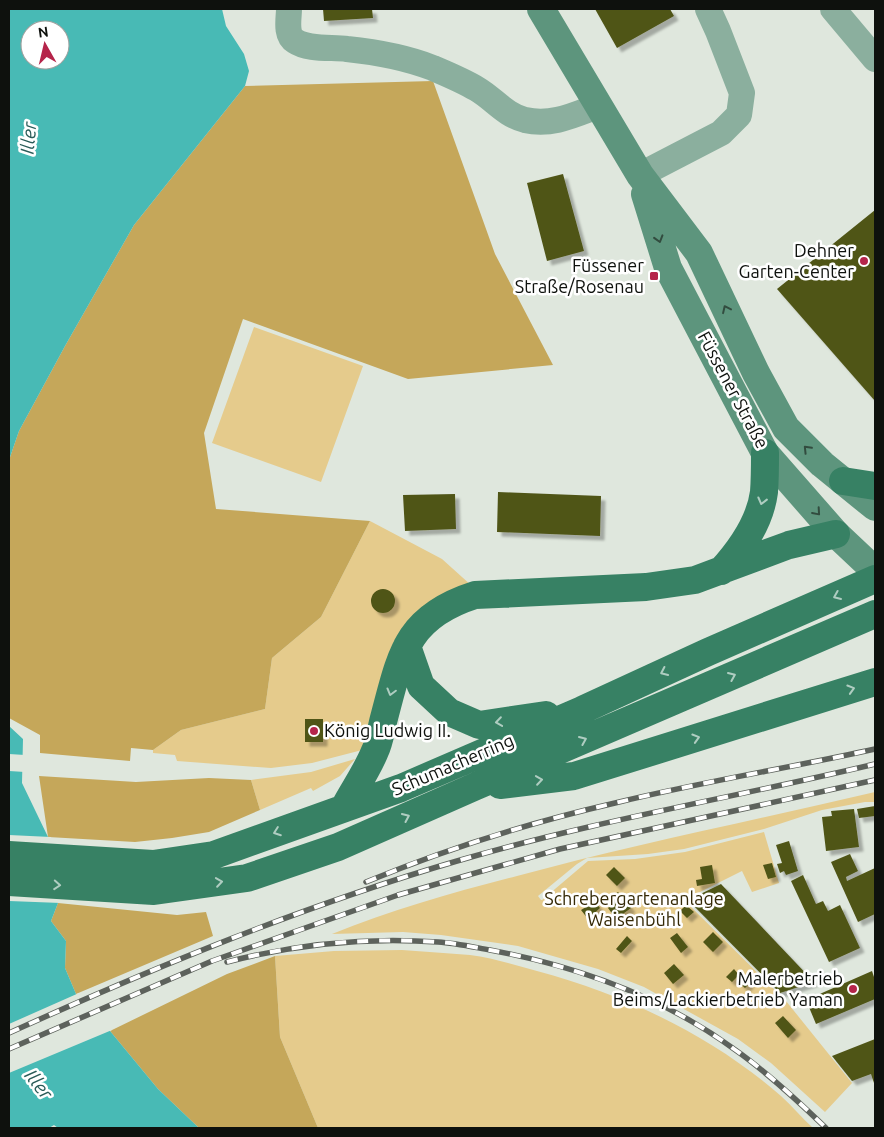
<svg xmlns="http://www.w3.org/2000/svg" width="884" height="1137" viewBox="0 0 884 1137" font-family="Ubuntu,sans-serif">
<defs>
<filter id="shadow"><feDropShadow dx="4.5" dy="4.5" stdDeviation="1" flood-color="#0004"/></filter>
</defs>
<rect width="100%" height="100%" fill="#dfe7dd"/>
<path fill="#e5cb8c" d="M254,327L363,366L321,482L212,443Z
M370,521L442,559L472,586L452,593L366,749L312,763L271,768L177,761L175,755L153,753V750L181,730L265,709L272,658L321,617Z
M355,759L340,776L313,791L311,788L260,810L251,780L311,772Z
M875,792V802H865L822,810L764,829L684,849L648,854L587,858L577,864L538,896L541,900H542L588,861L635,859L685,852L764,832L779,883L752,892L742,871L684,900L786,1001L852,1083L825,1112L771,1063L738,1039L644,987L598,969L518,946L441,935L403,932L332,934C392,910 454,892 517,876C635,844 756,820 875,792Z
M402,950C425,952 448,953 470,955C493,958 515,965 537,971C626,995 711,1035 781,1096C792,1106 802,1118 813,1128H318L280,1037L275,956L334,951Z"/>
<path fill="#c5a75a" d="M433,81L495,254L553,365L408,379L243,319L204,433L216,509L370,521L321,617L272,658L265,709L181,730L153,750L131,748L130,761L40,753V735L9,718V460L19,431L65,346L134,225L245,86Z
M39,776L136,782L209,778L251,780L260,810L209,832L172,838L135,842L48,837Z
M58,903L177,915L206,912L213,936L76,994L65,968L66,941L51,921Z
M275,956L280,1037L318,1128H199L158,1089L110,1031L227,974Z"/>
<path fill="#48bab5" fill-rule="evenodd" d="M9,9H222L226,26L244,54L249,71L245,86L134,225L65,346L19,431L9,460ZM30,30H60V60H30Z
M9,726L23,739L22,783L48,837L58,903L51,921L66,941L65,968L76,994L110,1031L158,1089L199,1128H58L54,1125L49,1128H9Z"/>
<path fill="#dfe7dd" d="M9,754L25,755V772L9,771Z
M9,835L51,837L61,903L9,901Z
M79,993L112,1030L9,1073V1024Z"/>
<path fill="#505519" filter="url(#shadow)" d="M323,9H372L373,18L324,21Z
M595,9H670L674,16L617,48Z
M563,174L584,251L547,261L527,183Z
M875,210V401L777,289Z
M498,492L601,496L600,536L497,532Z
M455,494L456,529L405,531L403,495Z
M371 601a12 12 0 1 1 24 0a12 12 0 1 1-24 0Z
M305,719H323V742H305Z
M875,806V816L859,818L857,809Z
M854,809L859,847L826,851L822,817L832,816L831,811Z
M789,841L798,871L786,875L784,871L780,873L777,864L782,863L776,845Z
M850,854L858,871L846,877L847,881L875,868V914L858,922L831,862Z
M772,863L776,877L768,879L763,865Z
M712,865L715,883L697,886L696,880L702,879L700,867Z
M614,867L625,878L617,886L606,875Z
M803,875L816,904L823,901L828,911L840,905L860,948L829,962L791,881Z
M721,884L814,982L780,993L688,900Z
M618,892L631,908L616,919L608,908L613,904L609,899Z
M589,895L600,908L588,919L581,910L586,907L582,901Z
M686,905L694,912L687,918L680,911Z
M713,932L723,942L713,952L703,942Z
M677,933L688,947L681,953L670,938Z
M627,936L632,941L621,953L616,949Z
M674,964L684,975L673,984L664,973Z
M734,969L739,975L732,982L726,977Z
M872,971L875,980V999L816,1024L806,1000Z
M741,976L750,983L745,988L737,981Z
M783,1016L796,1030L788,1038L775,1023Z
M875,1039V1086L871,1074L852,1081L832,1056Z"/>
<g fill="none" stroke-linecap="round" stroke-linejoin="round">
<path stroke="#8baf9e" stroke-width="26" d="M289,9C289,18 285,35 295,41C308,50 332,47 347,49C376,52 405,57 433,68C447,74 464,81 477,89C494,99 505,115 525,120C552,126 574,115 598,106
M833,9L875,59
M640,175L721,133L739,115L742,93L718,31L708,9"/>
<path stroke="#5d957d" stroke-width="28" d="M541,9L640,175L699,253L756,373L786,428L822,464L875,507
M645,194L668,268L765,453L836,534L870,566L875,575"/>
<path stroke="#378164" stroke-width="28" d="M843,481L875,486
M721,571C741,549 760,523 764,492C765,479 765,466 765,453
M407,646L421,686L449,712L479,725L546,715
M500,785L574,776L875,682
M344,808C354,789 367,771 375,751C380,741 381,729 384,718C401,654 406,617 475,595L646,587L695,580L789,545L836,534
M9,855L153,864L214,855L401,788L582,710L708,652L875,579
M9,882L154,891L247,878L338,847L474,787L875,614"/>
<g stroke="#5d625c" stroke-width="5.5">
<path id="rail" d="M366,882C446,849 532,822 615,803C701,782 789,768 875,749
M227,962C296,944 367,937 438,942C455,943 473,947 490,950C576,966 663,997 734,1049C767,1072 797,1100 826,1128
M9,1033C155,967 303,906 457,861C594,821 736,797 875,764
M9,1049L212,961L398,895L560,849L875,780"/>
</g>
<use href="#rail" stroke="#fff" stroke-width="4" stroke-dasharray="11" stroke-linecap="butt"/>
</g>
<defs><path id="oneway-chevron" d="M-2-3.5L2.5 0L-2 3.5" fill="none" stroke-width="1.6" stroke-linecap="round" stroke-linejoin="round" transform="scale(1.25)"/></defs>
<g stroke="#324c3f">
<use href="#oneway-chevron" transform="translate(659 239) rotate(73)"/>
<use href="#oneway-chevron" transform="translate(726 309) rotate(-115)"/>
<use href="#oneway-chevron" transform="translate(807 449) rotate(-134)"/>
<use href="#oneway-chevron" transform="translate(817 512) rotate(49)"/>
</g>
<g stroke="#afcdc1">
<use href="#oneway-chevron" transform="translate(762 501) rotate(104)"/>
<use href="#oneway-chevron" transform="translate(837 596) rotate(157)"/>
<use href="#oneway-chevron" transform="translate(664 672) rotate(155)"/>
<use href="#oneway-chevron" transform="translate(732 676) rotate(-23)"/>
<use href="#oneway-chevron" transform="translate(851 689) rotate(-17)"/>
<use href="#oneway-chevron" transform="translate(391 692) rotate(105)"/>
<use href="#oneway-chevron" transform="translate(499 722) rotate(172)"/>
<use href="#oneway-chevron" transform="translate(696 738) rotate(-17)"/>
<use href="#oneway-chevron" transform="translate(583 740) rotate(-23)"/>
<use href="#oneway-chevron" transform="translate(539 780) rotate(-8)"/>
<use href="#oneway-chevron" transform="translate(406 817) rotate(-24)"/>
<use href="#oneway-chevron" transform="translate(277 832) rotate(160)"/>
<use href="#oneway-chevron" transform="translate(219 882) rotate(-8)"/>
<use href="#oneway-chevron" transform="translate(57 885) rotate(4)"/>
</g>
<g fill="#b5244a" stroke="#fff" stroke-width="2">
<circle cx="864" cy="261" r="5"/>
<rect x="649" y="271" width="10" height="10" rx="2.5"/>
<circle cx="314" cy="731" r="5"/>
<circle cx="853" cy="989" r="5"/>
</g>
<g text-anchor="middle" stroke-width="5" stroke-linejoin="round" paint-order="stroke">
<g font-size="18" fill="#0e110d" stroke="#fff" text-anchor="end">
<text x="854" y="257">Dehner<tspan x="854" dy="21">Garten-Center</tspan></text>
<text x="644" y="272">Füssener<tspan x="644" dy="21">Straße/Rosenau</tspan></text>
<text x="324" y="737" text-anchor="start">König Ludwig II.</text>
<text x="843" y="985">Malerbetrieb<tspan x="843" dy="21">Beims/Lackierbetrieb Yaman</tspan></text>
</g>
<g font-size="18" fill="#0e110d" stroke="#fff">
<text transform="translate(733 390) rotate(62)" y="6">Füssener Straße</text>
<text transform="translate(453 765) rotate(-23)" y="6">Schumacherring</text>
</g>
<g font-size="18" fill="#352906" stroke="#fff">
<text x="634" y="905">Schrebergartenanlage<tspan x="634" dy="21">Waisenbühl</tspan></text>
</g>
<g font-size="19" font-style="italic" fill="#2a5b58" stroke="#fff">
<text transform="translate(28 138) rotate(-85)" y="7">Iller</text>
<text transform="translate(39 1084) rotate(52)" y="7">Iller</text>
</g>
</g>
<rect width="884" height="1137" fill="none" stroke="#0e110d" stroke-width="20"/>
<g transform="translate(45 45) rotate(352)"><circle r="24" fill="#ffffff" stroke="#9fa09e"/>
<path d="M0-4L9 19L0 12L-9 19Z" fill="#b5244a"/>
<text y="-8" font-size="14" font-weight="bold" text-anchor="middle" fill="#0e110d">N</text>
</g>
</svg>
